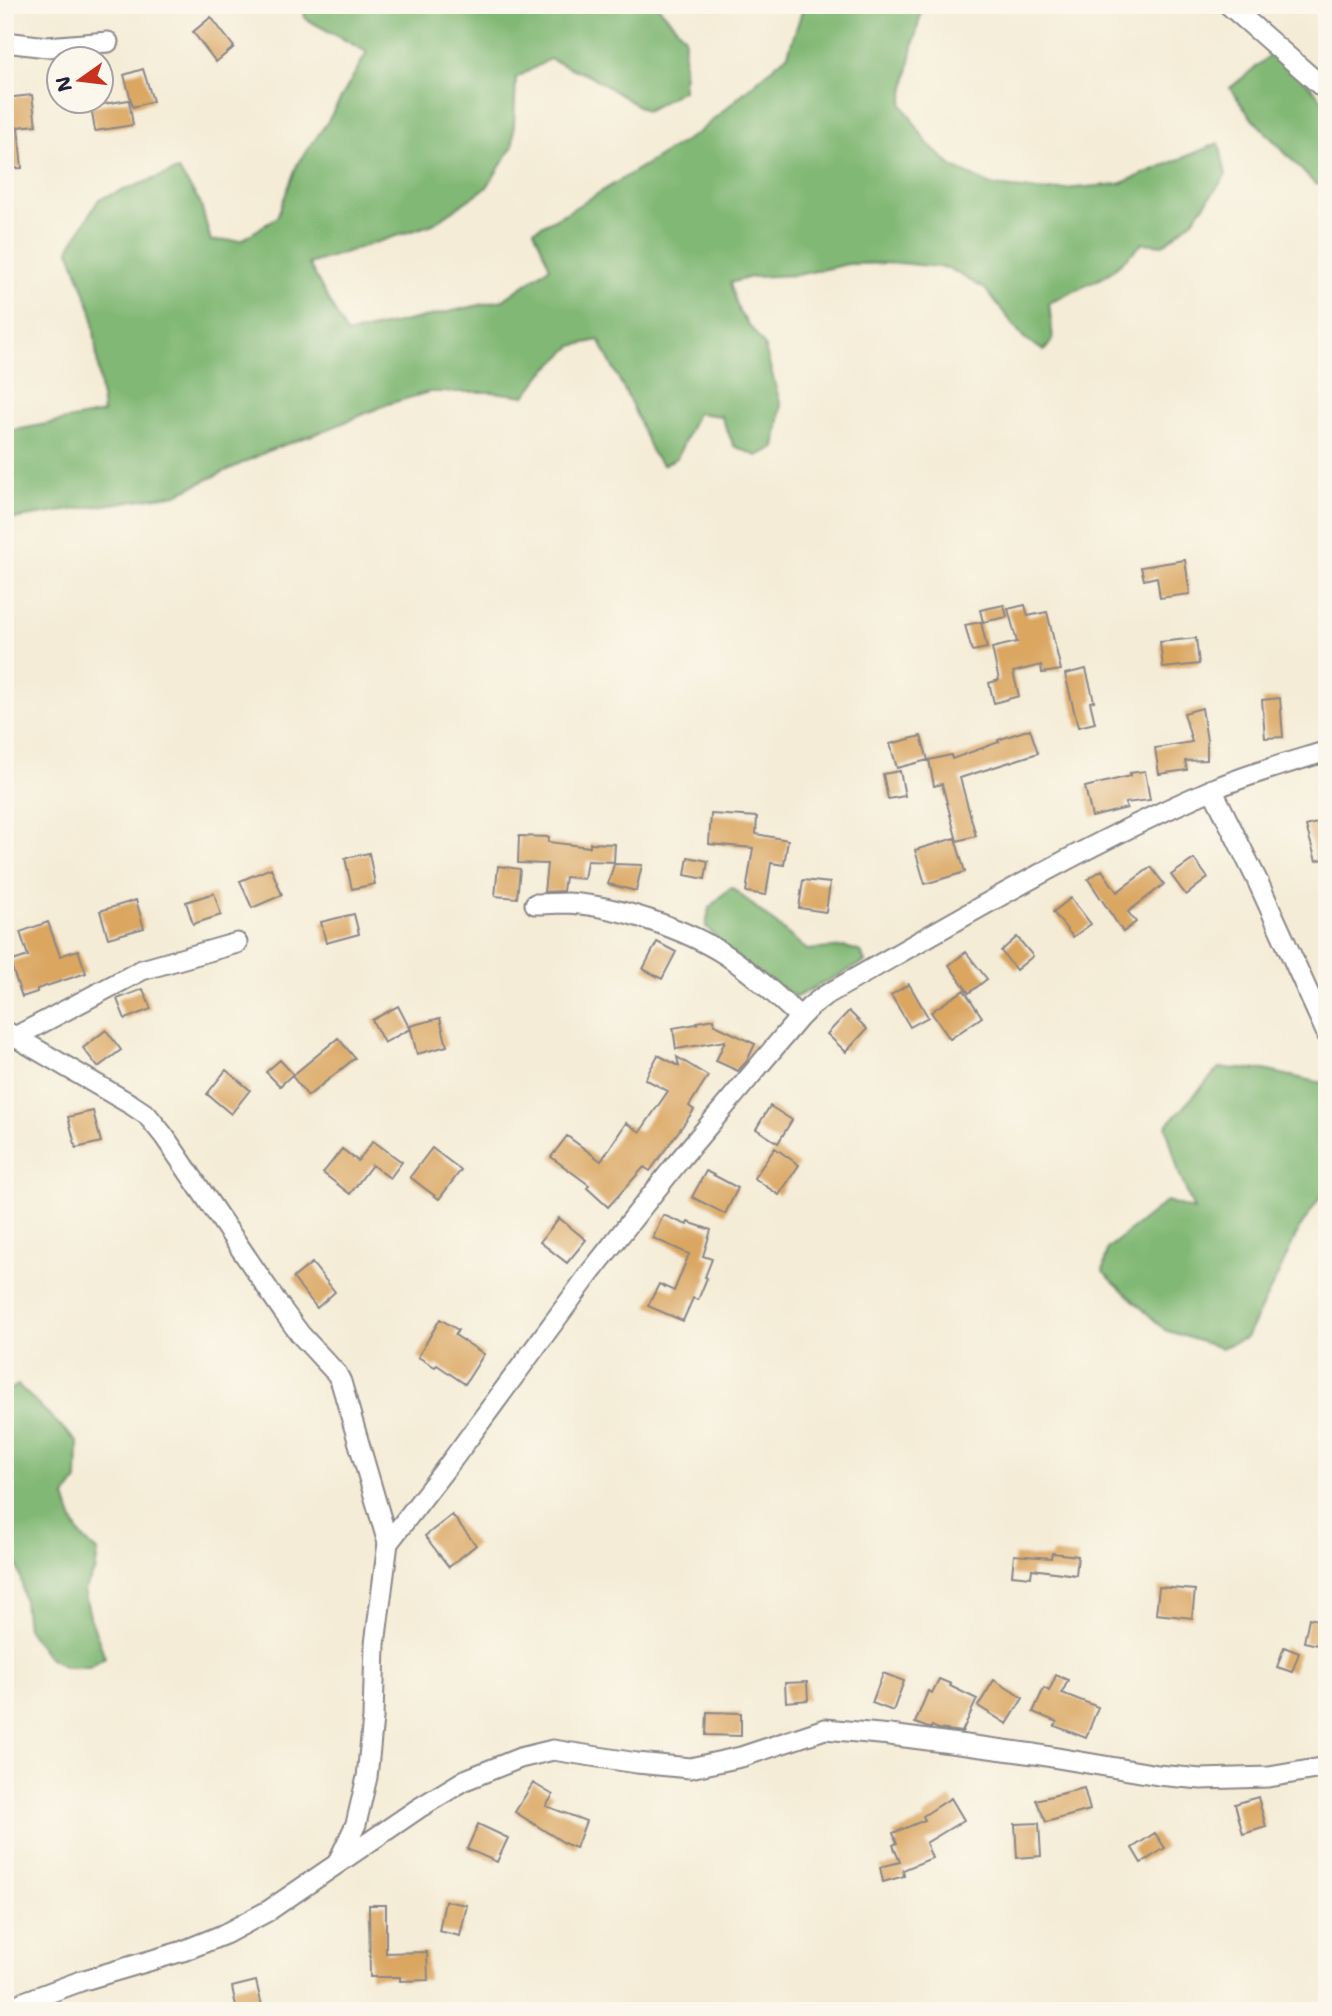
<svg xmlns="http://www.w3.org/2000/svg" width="1332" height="2016" viewBox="0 0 1332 2016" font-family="'Shantell Sans',sans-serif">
<rect width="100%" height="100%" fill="#fbf7ec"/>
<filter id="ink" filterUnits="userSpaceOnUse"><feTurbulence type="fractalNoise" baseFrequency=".0143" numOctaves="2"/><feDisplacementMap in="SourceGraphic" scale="14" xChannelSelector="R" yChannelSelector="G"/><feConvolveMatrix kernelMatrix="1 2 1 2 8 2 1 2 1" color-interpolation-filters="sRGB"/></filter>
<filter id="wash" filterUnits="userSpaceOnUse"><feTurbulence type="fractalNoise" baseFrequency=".00686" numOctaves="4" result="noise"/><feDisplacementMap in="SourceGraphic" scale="28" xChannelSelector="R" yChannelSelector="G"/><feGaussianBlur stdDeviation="1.57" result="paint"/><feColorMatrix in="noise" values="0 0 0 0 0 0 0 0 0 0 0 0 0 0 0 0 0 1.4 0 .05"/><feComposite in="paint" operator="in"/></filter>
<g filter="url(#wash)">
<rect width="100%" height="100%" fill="#f4ecd6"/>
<path fill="#81b875" stroke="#526d58" stroke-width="2" d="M301,5H657L685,37L683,90L646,111L592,77L550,59L516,78L513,146L487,187L433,224L309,264L347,334L503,300L550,267L534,230L566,213L699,132L788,54L804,5H923L913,46L902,104L927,143L953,167L993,186L1043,191L1119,184L1219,143L1226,175L1194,219L1163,245L1143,243L1106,276L1049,303L1053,340L1044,351L1024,338L985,289L948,268L900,263L848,264L797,275L751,277L730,283L739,312L764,345L781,406L775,448L757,456L734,446L721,416L697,413L677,458L663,465L653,455L632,405L599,340L572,346L543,373L525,396L492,392H429L388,404L326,430L270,450L177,494L5,520V432L103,413L92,312L69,249L99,199L178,170L200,202L211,241L242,240L277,217L297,165L328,121L367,52L306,19Z
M1277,50L1327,105V186L1315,184L1250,116L1230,88Z
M731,887L807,950L846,947L861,952L865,962L796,997L742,963L706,927L709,908Z
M1219,1068L1264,1070L1327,1084V1193L1321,1196L1298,1231L1276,1279L1246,1338L1221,1348L1165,1330L1103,1272L1107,1249L1167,1201L1194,1210L1179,1173L1166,1126Z
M18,1385L78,1443L77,1480L65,1497C73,1523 75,1534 98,1552L95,1571L84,1590L90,1617L105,1657L89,1667H65L47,1656L27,1628L22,1584L9,1530L5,1524V1392Z"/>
<g id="blocks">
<path fill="#daa660" d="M211,17L234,47L216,62L193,32Z
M143,69L153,101L133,107L124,75Z
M32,95L36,125L18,127L22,168L5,169V98Z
M129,100L133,125L95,131L91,106Z
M1185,560L1190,594L1160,598L1157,577L1144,580L1141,567Z
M1004,605L1007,617L983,622L980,610Z
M1025,605L1028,616L1047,612L1061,670L1042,673L1041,665L1013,672L1019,696L994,703L989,683L999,680L992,648L1017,642L1008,609Z
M981,622L987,648L972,651L965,625Z
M1196,638L1199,664L1163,668L1160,642Z
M1086,669L1094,701L1090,702L1095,723L1078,727L1065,674Z
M1280,698L1283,737L1265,738L1262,700Z
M1202,708L1207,741V760L1185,761L1187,770L1159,774L1155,748L1192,742L1184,713Z
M1030,729L1038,753L960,778L976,836L957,841L942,784L934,786L929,760L951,755L952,759L999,742L998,740Z
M921,736L928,760L897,768L890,744Z
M900,771L905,796L888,799L883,774Z
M1145,771L1150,800L1125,803L1127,808L1092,817L1085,787L1130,776V773Z
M711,814L757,817L756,834L788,840L784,865L771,863L766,895L746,892L753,848L709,844Z
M1327,820V858L1316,861L1306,826Z
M519,836L549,837L548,842L590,847V843L615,844L614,862L587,861L584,879L565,877L563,891L544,892L547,864L518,863Z
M955,838L965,872L925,884L915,850Z
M369,853L375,884L352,889L345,858Z
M688,857L708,861L705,879L685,875Z
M1194,859L1208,878L1186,895L1171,875Z
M614,864L642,865L636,891L608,884Z
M498,866L520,869L517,898L495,896Z
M1151,867L1164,884L1128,912L1136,922L1123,932L1088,879L1102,870L1117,892Z
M271,868L282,895L252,908L240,881Z
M803,880L830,883L826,912L799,908Z
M214,893L221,915L193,924L186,902Z
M1071,898L1091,924L1073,937L1053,912Z
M136,900L144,928L108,938L100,911Z
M354,914L359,934L326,943L321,922Z
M48,922L60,956L78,950L86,973L37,989V992L22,997L10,962L28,956L20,932Z
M1017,937L1033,956L1016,970L1001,951Z
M657,942L676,952L662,979L643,969Z
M966,952L987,979L969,993L949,965Z
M909,984L928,1017L910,1027L891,995Z
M143,989L151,1009L125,1019L117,999Z
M964,990L982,1017L950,1039L931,1012Z
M398,1006L410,1029L384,1043L372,1020Z
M849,1011L867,1029L846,1052L827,1034Z
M440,1018L447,1046L417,1054L410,1026Z
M714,1019L715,1025L755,1044L747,1061L738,1071L716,1061L725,1041L676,1049L673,1028L697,1024V1022Z
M106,1030L121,1050L98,1067L83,1048Z
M338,1038L355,1058L308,1096L292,1076Z
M658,1055L679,1066L677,1057L708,1076L689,1106L694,1110L650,1171L644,1167L608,1207L587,1188L589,1185L551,1157L567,1136L601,1161L626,1123L640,1132L668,1091L645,1079Z
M280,1060L293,1074L280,1086L266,1072Z
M226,1070L250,1090L231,1114L207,1094Z
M770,1106L792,1120L778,1143L756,1129Z
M93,1111L101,1142L76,1148L68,1117Z
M373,1141L402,1162L390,1178L372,1165L350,1194L323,1173L342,1149L358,1161Z
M432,1148L461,1170L439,1199L410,1177Z
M775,1148L799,1165L779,1195L754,1178Z
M706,1171L738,1188L725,1214L692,1197Z
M663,1215L687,1225L688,1222L711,1230L703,1256L712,1259L705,1277L707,1278L698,1300L693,1298L683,1321L648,1306L659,1284L674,1291L689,1254L653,1238Z
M559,1218L586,1240L567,1263L540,1242Z
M312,1263L335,1292L317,1308L293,1278Z
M440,1319L458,1330L455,1335L484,1354L465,1384L437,1365L435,1367L418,1357Z
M452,1515L476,1545L449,1567L425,1536Z
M1052,1553L1078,1556L1076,1575L1032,1569L1031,1577L1012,1575L1014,1555L1051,1558Z
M1159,1587L1195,1590L1192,1618L1156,1614Z
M1309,1618L1327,1622V1647L1304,1642Z
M1284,1647L1299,1653L1292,1672L1277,1667Z
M883,1673L904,1681L893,1711L872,1703Z
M1056,1675L1068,1680L1062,1693L1098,1707L1086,1738L1055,1726L1057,1722L1033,1712L1044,1688L1049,1691Z
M939,1679L951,1684L950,1686L977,1699L962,1732L938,1729L932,1726L931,1728L926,1727L915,1723L928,1691L932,1693Z
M994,1680L1023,1698L1007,1724L978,1706Z
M807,1682L808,1700L786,1702L785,1683Z
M707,1712L741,1713V1736L706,1735Z
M533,1783L553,1795L546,1806L586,1821L576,1848L566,1844L515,1812Z
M1084,1788L1090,1810L1046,1822L1036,1800Z
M1258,1797L1266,1827L1243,1834L1235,1804Z
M951,1798L964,1820L926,1843L932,1858L903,1870L904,1876L883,1882L880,1867L900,1862L893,1845L897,1843L893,1833L925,1820L923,1816Z
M1039,1823L1041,1856L1017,1858L1015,1824Z
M478,1824L508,1838L497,1862L467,1849Z
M1155,1833L1165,1848L1141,1863L1132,1848Z
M445,1901L467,1905L460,1936L439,1931Z
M369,1905H386V1953L427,1952L428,1980L400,1981V1977H370Z
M256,1981L262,2006L237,2011L232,1987Z"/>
</g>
</g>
<g filter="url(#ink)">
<use href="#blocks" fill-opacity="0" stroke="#8b8788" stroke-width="2"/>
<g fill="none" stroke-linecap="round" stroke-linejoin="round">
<g stroke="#8b8788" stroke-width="23">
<path id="minor" d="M1229,5L1327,91
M5,42L47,47L108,42
M1212,789L1258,882L1327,1034
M535,904C546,904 557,903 568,903C617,906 684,928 726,955C753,973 776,995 800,1017
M5,1031L132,1105L147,1115L164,1136L283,1311L300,1334L337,1374L341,1382L388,1543
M15,1037L142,970L237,943
M337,1864L356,1824L367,1777L373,1718L375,1644L388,1543L453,1459L590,1273L677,1163L800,1017L811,1006L824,996C951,924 1077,848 1211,790C1248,774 1288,763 1327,751
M5,2009L81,1981L183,1951L225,1934L268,1911L419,1808L465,1780L520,1758L553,1750L637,1763L690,1768L741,1757L825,1729L890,1735L1034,1754L1158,1775L1201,1779L1269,1777L1327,1767"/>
</g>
<use href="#minor" stroke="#fff" stroke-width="19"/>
</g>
</g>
<rect width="1332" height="2016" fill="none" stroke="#fbf7ec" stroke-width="28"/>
<g transform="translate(80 80) rotate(256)"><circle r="33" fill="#fbf7ec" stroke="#a4a2a5" stroke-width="2"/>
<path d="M0-5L12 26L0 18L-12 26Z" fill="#c8321e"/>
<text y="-10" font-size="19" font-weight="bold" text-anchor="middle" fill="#22223b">N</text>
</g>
</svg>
